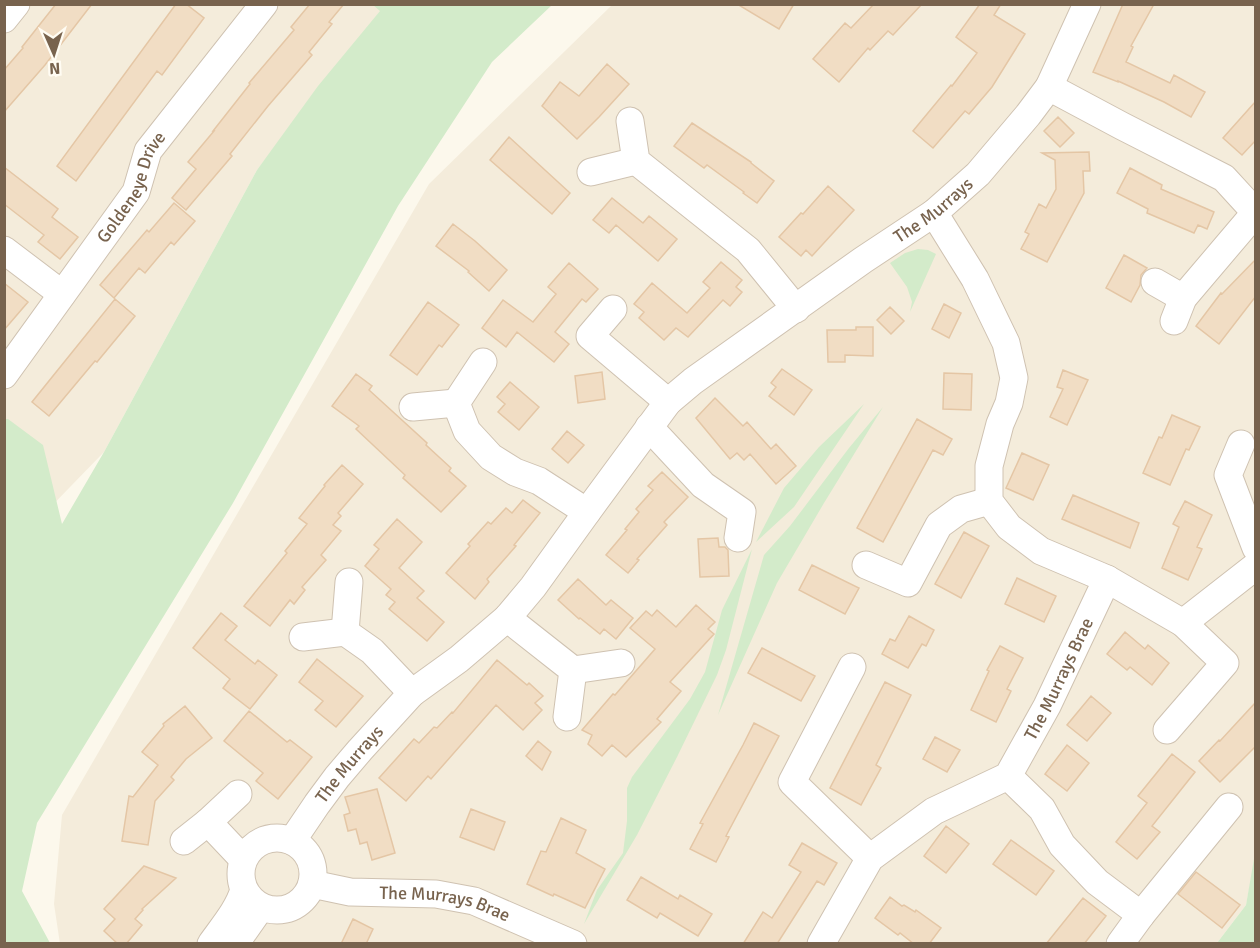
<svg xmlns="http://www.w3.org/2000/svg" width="1260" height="948" viewBox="0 0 1260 948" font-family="Signika,sans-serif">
<rect width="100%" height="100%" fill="#fcf8ec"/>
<path fill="#f4ecdb" d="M5,5H385L257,170L104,452L5,554Z
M612,5H1255L1256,853L1246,905L1217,943L60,944L54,904L62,815L429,184Z"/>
<path fill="#d3ebca" d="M373,5H552L492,62L398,206L233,503L37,823L22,891L50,943H5V419H8L43,445L62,524L104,452L257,170L318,86L380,11Z
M918,249L928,250L936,254L910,312L912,302L907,287L890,263L905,253Z
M864,404L794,507L756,542L784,488L819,447Z
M883,407L824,503L777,583L718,715L764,555L790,526L849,448Z
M752,549L726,650L717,675L677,757L637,835L584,924L597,890L623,853L627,821V788L632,777L690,699L705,672L722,610Z
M1255,853V943H1217L1246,905Z"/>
<path fill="#f1ddc4" stroke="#e4c6a5" stroke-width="1.5" d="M56,4H92L45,65L4,112V70L23,48L22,47Z
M176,4H186L204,18L162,75L157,71L76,181L57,166Z
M310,4H344L329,22L332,24L309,52L312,55L268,106L230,154L232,156L186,210L172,198L196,169L188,162L214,131H213L250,84L249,83L294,30L291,27Z
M737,4H794L779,29Z
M874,4H922L893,35L888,31L870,50L868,48L839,82L813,59L845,23L851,28Z
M980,4H1001L994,15L1025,34L992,87L969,114L965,111L933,148L913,131L951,85L952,86L977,53L956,37Z
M1123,4H1154L1131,46L1133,47L1126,62L1170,83L1174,75L1205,92L1191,117L1164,102L1118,81V82L1093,72Z
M607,64L629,84L599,117L577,139L542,106L560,82L579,96Z
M1256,101V140L1242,155L1223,138Z
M1058,117L1074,133L1060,147L1044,131Z
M692,123L751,162V163L774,181L757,203L743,193L744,192L707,165L704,168L674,146Z
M509,137L570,193L552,214L490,160Z
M1089,152L1090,171H1083L1084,193L1047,262L1021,249L1029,234L1025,232L1039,204L1046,208L1056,189L1055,160L1042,153Z
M4,167L58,209L52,217L78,237L60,259L38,242L44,235L4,204Z
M1130,168L1162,185L1161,189L1214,212L1207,229L1198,225L1194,233L1147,213L1148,209L1117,193Z
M828,186L854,210L812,256L806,250L801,256L779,237L801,213L803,214Z
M612,198L643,223L649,216L677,239L658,261L616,225L609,233L593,220Z
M174,203L195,221L174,245L171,242L145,273L139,268L114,298L100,285L147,230L149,232Z
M453,224L475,241L507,270L489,291L468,272L469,271L436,246Z
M1124,255L1147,268L1141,275L1140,285L1131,302L1106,288Z
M1256,259V296L1219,344L1196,326L1221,293L1222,294Z
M721,262L742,280L736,287L742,292L730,306L723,300L688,337L676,328L664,340L639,318L644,312L634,304L652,283L687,313L710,288L703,282Z
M569,263L598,289L586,302L582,299L555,332L569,344L554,362L517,332L506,347L482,328L503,300L533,322L556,294L548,287Z
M4,283L28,302L4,330Z
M115,299L135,316L97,362L95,361L49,416L32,402Z
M428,302L459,325L442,347L439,345L417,375L390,355Z
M944,304L961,313L949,338L932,329Z
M890,307L904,321L891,334L877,320Z
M856,327H873V356L845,355V362H828L827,330H856Z
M782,369L812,390L794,415L769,396L776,387L771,383Z
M1063,370L1088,380L1067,425L1050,417L1063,389L1057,387Z
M602,372L605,399L578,403L575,376Z
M944,373L972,374L971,410L943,409Z
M356,374L372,386L369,390L427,443L426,445L451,468L449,471L466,486L441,512L403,478L405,475L356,429L359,426L332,406Z
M510,382L539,407L519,430L498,412L505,404L497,397Z
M715,398L743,426L747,422L771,449L776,444L796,466L776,484L750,454L744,460L737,453L730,459L696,418Z
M1172,415L1200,427L1189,450L1186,449L1170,485L1143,473L1159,437L1162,438Z
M917,419L952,439L943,455L933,450L883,542L857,528Z
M567,431L584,445L568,463L552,449Z
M1022,453L1049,465L1033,500L1006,488Z
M342,465L363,484L338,513L341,516L333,525L341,531L321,555L326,560L302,587L305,590L294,604L290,600L270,626L244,606L287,553L285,551L307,524L299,518L325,486L324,485Z
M662,472L688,497L664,522L667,525L637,559L639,560L628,573L606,555L627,530L625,529L639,512L636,509L653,490L648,486Z
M1073,495L1139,523L1130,548L1062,519Z
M523,500L540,513L514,545L516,546L487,579L489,582L475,599L446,573L470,546L468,544L488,522L491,524L506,508L512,513Z
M1185,501L1212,515L1197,547L1202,549L1188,580L1162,568L1179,527L1173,524Z
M397,519L422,542L399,568L424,591L417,598L444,622L427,641L389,609L395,602L386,595L391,589L365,566L379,549L374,545Z
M964,532L989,546L961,598L935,584Z
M718,538L719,547H725L728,550L729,576L700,577L698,539Z
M812,565L859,588L845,614L799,590Z
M1017,578L1056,596L1044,622L1005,604Z
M578,579L606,605L611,600L633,618L616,639L604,629L600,634L580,618L579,619L558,600Z
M696,605L715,622L708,629L714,634L670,682L681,691L657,719L661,722L626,757L612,745L602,756L588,744L592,735L582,730L613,694L615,695L655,649L630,628L646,611L652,616L657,610L676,627Z
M221,613L237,626L225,640L255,664L258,660L277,675L250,709L223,688L230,679L193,648Z
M909,616L934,630L926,646L922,644L908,668L882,654L890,639L895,641Z
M1125,632L1145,649L1148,645L1169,663L1152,685L1130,667L1127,670L1107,654Z
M1000,646L1023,658L1007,689L1011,691L996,722L971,710L989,671L987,670Z
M762,648L815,676L801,701L748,673Z
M317,659L363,696L336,727L315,710L323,701L299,682Z
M497,660L527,685L529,683L543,696L535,703L542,710L523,730L496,705L431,779L428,776L406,801L379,778L414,739L419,743L434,727L437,728L452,712L453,713Z
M885,682L911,695L876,765L881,768L861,805L830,788Z
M1091,696L1111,713L1087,741L1067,725Z
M1256,702V746L1220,782L1199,761L1219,740L1220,741Z
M185,706L212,738L186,759L171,777L174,780L155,801L148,845L122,841L129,796L133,797L158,765L142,752L164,726L163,724Z
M249,711L287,742L290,740L312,757L278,799L256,781L263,773L224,741Z
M754,723L779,736L726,836L729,837L716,862L690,849L703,824L700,823L743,745Z
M935,737L960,750L947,772L923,759Z
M538,741L551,752L542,770L526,756Z
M1067,745L1089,763L1067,791L1045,774Z
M1172,754L1195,772L1152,826L1160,832L1137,859L1116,842L1147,803L1138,796Z
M377,789L395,853L372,860L367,842L360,844L356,829L348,831L344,815L350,813L345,797Z
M471,809L505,822L494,850L460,837Z
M561,818L586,830L576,853L605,869L585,908L554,894L553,896L527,884L541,851L546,852Z
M946,826L969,844L946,873L924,856Z
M1011,840L1054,871L1036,895L993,864Z
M802,843L837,863L824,885L817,881L777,944H743L763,912L772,918L801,872L789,865Z
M144,866L176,878L142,909L143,910L135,919L142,925L126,944H118L104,931L115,919L104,909Z
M1196,872L1240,905L1222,928L1178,894Z
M641,877L678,899L680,895L712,914L698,936L660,913L657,918L627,900Z
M890,897L902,906L904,905L915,912L916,910L941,928L929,944H914L900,933L898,935L875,918Z
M1083,898L1106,916L1084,944H1046Z
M353,919L373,929L366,944H341Z"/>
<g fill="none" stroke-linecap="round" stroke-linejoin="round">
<g stroke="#cfc2b1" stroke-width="29">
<g id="minor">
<path d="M4,19L16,4"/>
<path d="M1049,87L1122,126L1224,178L1256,213"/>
<path d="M630,121L636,161L748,250L796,309"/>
<path d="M591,172L636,161"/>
<path d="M4,250L62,294"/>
<path d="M1155,282L1183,298"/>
<path d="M613,309L590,336L668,402"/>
<path d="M1174,321L1183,298L1256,212"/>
<path d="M483,362L456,403L467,431L491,457L515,472L539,481L587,512"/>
<path id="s1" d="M4,375L136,192L148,151L264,4"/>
<path d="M413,407L456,403"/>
<path d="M649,427L703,485L742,512L738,538"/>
<path d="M1241,444L1228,475L1256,548"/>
<path d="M866,565L908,583L939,525L961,509L989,501"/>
<path d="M1107,579L1183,623L1225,663L1167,730"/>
<path d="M349,582L345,632L372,651L412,693"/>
<path d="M507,618L573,670L567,717"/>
<path d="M1183,623L1256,566"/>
<path d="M303,637L345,632"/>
<path d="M852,667L792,782L870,858"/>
<path d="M573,670L621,663"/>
<path d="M1008,776L1042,809L1062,845L1097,882L1141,915L1229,807"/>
<path d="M238,794L208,822L243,859"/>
<circle cx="277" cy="874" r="36"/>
<path d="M184,841L208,822"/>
<path id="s2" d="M292,841L317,804L337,777L360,750L412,693L459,659L507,618L533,587L587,512L668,402L693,381L863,260L934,213L978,174L1028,115L1049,87L1087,4"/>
<path id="s3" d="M312,884L350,892L436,894L474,901L573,944"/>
<path d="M211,944C223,927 238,910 244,890"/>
<path d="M235,944L261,907"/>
<path id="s4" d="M821,944L870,858L934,811L1008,776L1047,706L1107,579L1041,551L1009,527L989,501V466L1000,424L1009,403L1014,378L1006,343L975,279L934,213"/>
<path d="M1120,944L1141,915"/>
</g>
</g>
<use href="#minor" stroke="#fff" stroke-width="27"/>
</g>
<g text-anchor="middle" stroke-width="6" stroke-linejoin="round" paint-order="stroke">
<g font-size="18" fill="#78634e" stroke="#fffcf3">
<text dy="6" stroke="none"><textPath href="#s1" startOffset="228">Goldeneye Drive</textPath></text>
<text dy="6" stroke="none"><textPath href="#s2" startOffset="909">The Murrays</textPath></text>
<text dy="6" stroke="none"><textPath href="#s4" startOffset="370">The Murrays Brae</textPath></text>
<text dy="6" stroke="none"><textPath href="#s2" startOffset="96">The Murrays</textPath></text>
<text dy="6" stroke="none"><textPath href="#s3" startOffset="135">The Murrays Brae</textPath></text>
</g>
</g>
<rect width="1260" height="948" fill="none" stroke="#78634e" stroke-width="12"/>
<g transform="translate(54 54) rotate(177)" stroke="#fffcf3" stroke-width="4.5" paint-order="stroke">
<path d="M0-4.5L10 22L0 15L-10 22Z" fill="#78634e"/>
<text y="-9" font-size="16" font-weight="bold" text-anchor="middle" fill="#78634e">N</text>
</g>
</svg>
